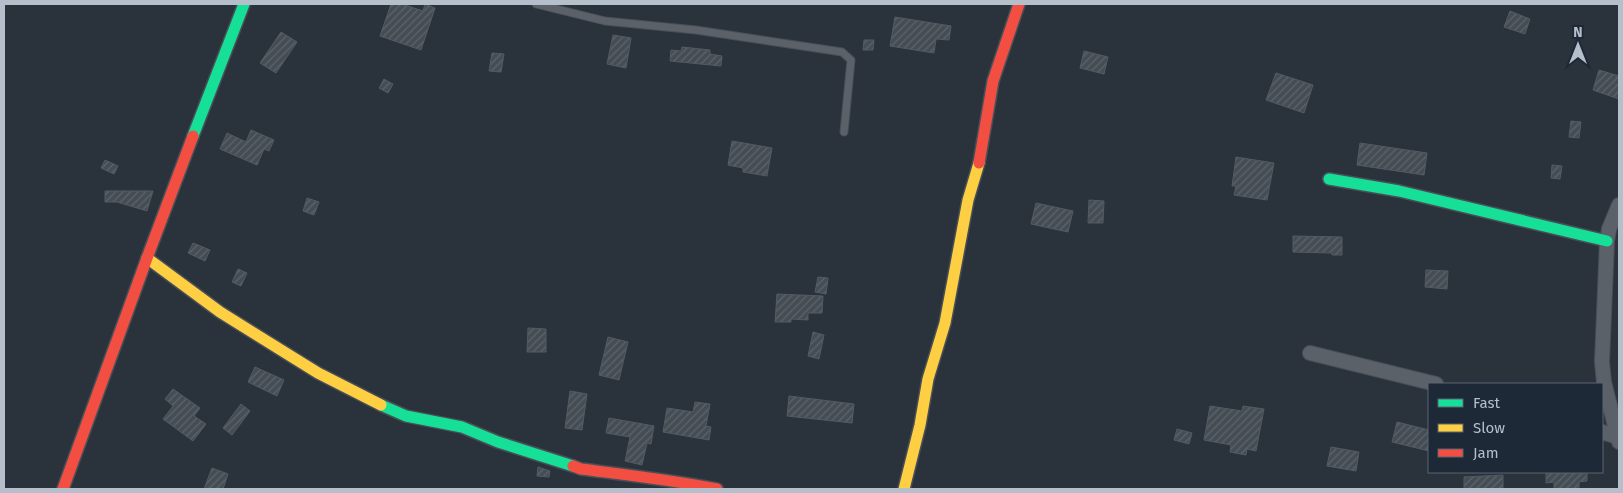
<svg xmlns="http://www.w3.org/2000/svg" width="1623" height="493" viewBox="0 0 1623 493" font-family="'Fira Sans',sans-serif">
<defs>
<pattern id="building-hatch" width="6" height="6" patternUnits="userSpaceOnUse" patternTransform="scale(1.25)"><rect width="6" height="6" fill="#444c54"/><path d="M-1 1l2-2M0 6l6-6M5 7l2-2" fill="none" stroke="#5d646b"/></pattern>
</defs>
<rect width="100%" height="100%" fill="#2a333c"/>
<path fill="url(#building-hatch)" stroke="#525a63" d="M391,4H402L423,11L425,4L435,8L421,50L380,36Z
M1510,11L1530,19L1525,34L1504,27Z
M895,17L951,26L949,40L936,39L934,53L890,46Z
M281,32L297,42L276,73L260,63Z
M613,35L631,38L626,68L607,64Z
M864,40H874L873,50H863Z
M682,47L710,50V54L722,56L721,66L670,61L671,50L681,51Z
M1084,51L1108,57L1104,74L1080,68Z
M492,53L504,54L501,72L489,71Z
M1599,70L1619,76V99L1593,90Z
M1276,73L1313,85L1304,113L1266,100Z
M384,79L393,84L388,93L379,88Z
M1571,121L1581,122L1579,138L1569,137Z
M251,130L274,140L269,151L264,149L257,165L220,149L227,133L246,142Z
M732,141L772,148L767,176L743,172V168L728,165Z
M1360,143L1427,153L1424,175L1357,165Z
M1236,157L1274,163L1267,200L1234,195L1236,186H1232Z
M105,160L118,166L114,174L101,168Z
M1552,165L1562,166L1560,179L1551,178Z
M105,191H153L147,211L117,202H105Z
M307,198L319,202L314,215L303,211Z
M1089,200L1104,201L1103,223H1088Z
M1036,203L1073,211L1068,232L1031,224Z
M1293,236L1342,237V255H1332V253L1293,252Z
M193,243L210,250L205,261L188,253Z
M238,269L247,273L241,286L232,282Z
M1426,270L1448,271L1447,289L1425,287Z
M818,277L828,278L826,294L815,292Z
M777,294L823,296L822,313H808V320L791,319V322H775Z
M528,328L546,329V352H527Z
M813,332L824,335L819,359L808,356Z
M608,337L628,342L619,380L599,375Z
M255,367L284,380L277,396L248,382Z
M173,389L200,408L194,416L206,424L193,441L163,419L173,406L165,399Z
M570,391L587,394L582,430L565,428Z
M789,396L854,404L852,423L787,416Z
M695,402L710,404L706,426L711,427L709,440L663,432L667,408L693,412Z
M241,404L250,411L232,435L223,428Z
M1210,406L1242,411L1243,406L1264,409L1256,451L1247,449L1246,455L1230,452L1231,445L1204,440Z
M609,418L654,426L651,444L647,443L642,465L625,461L630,437L606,433Z
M1397,422L1429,430V451L1392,442Z
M1177,429L1192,433L1189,444L1174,440Z
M1331,447L1359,452L1356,471L1327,466Z
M538,467L550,471L549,477L537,476Z
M212,468L228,474L223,489H204Z
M1546,472H1587V481L1579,482V489H1554V482L1546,483Z
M1503,475V489H1464V477Z"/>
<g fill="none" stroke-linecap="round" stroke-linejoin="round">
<g stroke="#494f56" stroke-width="9">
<path id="lane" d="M536,4L605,21L696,30L842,52L851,60L844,132"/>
</g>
<g stroke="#494f56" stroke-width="16">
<path id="street" d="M1619,205L1609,229L1607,241L1602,362L1604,382L1619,442
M1310,353L1436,384
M1602,432L1618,437"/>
</g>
<g stroke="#494f56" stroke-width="14">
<path id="fast" d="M193,136L244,4
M1329,179L1399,191L1607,241
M381,405L406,416L462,427L498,442L573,466"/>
</g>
<g stroke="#494f56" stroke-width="14">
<path id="slow" d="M147,258L220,312L318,373L381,405
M904,489L920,425L928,379L945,323L968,200L979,163"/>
</g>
<g stroke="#494f56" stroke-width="14">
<path id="jam" d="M979,163L993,81L1019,4
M573,466L581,469C627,475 672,480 717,489
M63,489L147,258L193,136"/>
</g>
<use href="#lane" stroke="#5b6169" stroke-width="7"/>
<use href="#street" stroke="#5b6169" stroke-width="14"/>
<use href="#fast" stroke="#16e098" stroke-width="11"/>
<use href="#slow" stroke="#ffcf43" stroke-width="11"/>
<use href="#jam" stroke="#f24e42" stroke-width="11"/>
</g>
<rect width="1623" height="493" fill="none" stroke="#b5bfcc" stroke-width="10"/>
<rect x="1428" y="383" width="175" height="90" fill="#1d2937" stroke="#5a6573"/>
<rect x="1438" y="399" width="25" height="8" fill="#16e098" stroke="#5a6573"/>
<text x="1473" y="408" font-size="15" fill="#b5bfcc">Fast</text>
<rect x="1438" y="424" width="25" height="8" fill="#ffcf43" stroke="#5a6573"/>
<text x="1473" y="433" font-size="15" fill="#b5bfcc">Slow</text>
<rect x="1438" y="449" width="25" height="8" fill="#f24e42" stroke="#5a6573"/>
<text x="1473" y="458" font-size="15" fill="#b5bfcc">Jam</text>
<g transform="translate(1578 45)" stroke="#1d2937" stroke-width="4" paint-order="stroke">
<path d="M0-4L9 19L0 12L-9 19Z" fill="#b5bfcc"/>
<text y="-8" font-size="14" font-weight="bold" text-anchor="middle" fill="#b5bfcc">N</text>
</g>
</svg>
